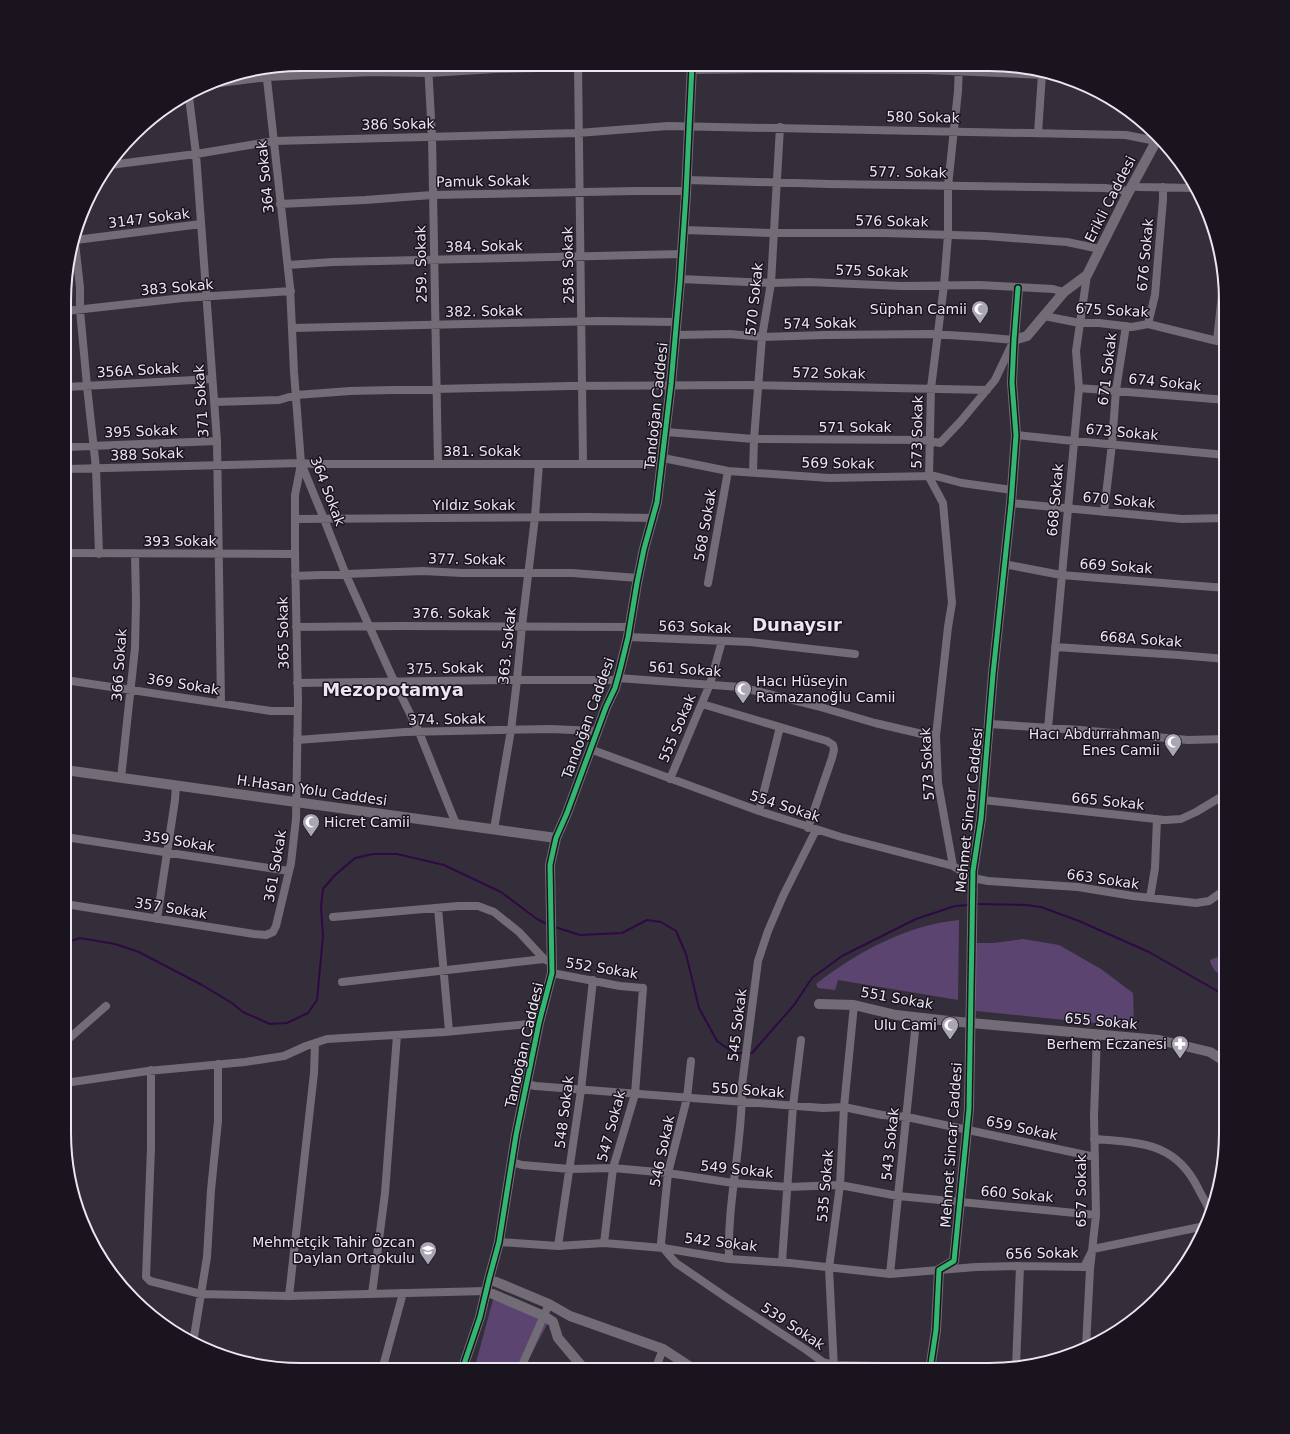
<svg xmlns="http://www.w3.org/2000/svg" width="1290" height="1434" viewBox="0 0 1290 1434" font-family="'DejaVu Sans',sans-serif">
<rect width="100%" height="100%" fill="#342e3a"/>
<path fill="#5c4470" d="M959,920L958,1000L838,980L835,990L818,988L816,984C857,952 907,925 959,920Z
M1023,939L1059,945L1101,969L1133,993L1134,1027L976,1011L975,943H994Z
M1226,954V978C1217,973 1212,970 1210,960Z
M494,1296L551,1317L523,1370H474Z"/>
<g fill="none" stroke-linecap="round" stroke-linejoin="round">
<path stroke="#2e0a45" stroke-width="2" d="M976,904L1026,905L1041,907L1079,921L1149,952L1226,996
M555,927L580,935L622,933L647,920L661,922L676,931L686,954L699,1008L717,1041L734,1053H744
M65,943L80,938L115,944L139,952L202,985L232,1003L243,1012L270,1024L287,1023L308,1013L317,1000L323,936L321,907L323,889L334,876L355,858L373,854H397L444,865L501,892L537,919L547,924
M748,1053H752L794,1005L812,978L842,956L916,919L955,906L969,905"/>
<path stroke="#726c77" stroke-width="8" d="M428,64L432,137L438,464
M578,65L583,464
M266,70L290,287L294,372L301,463L324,519L346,575L394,681L419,732L456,824
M691,70L773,69L927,70L1045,75
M211,84L267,77L371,72L429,73L496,69L578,67L593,65
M189,97L196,154L217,441L221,703
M1038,133L1042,74
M110,165L196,154L274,141L578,133L668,126L1126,135L1156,141
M687,180L829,184L1105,188L1129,191
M1132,186L1139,187L1195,188
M280,204L365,200L432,195L635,191H686
M684,230L773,233H884L986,236L1067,242L1100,249
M76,240L201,224
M75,243L80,287V310L87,386L96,468L99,554
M288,265L333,262L682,254
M680,279L771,283L809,282L901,286L979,285L1053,289L1064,292
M66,311L183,298L291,291
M1044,316L1080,323H1099L1132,327L1148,324L1217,341L1226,342
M1148,324L1155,295L1163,199V187
M292,328L600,321L677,322
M1217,341L1224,275
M66,387L212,379
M1079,388L1226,400
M214,402L279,400L296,395L350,391L570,386L747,385L987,390
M666,432L754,439L923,440L940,443L960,422L995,380L1014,340L980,337L931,334L825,335L762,337L730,334L676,335
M1016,435L1064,440L1226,455
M66,447L217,441
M663,458L728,471L829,478L935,476L962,483L1012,490
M66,469L301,463L313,464H662
M753,472L754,439L762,337L771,283L780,127
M1011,503L1182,519L1226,518
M1104,512L1112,444L1116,390L1126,326
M295,519L588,517L653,518
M66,553L295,554
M1004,564L1061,575L1226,588
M295,576L423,571L462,573H572L638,578
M708,583L728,471
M296,627L401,626L630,627
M628,637L750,642L855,654
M1055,647L1179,655L1226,659
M618,678L740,687L817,706L875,723L922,734L936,736
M65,680L271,711H298
M297,683L503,680H617
M702,704L827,741L833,745L834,750L832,758L808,828
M990,724L1080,730L1188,740L1226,739
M1048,728L1079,388L1076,351L1087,275
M297,740L405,732L550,729L597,731
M590,749L759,811L841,837L953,866L973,878L988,881L1078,887L1133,896L1196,903L1209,901L1226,889
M121,778L135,648L136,601L135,554
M670,779L710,684L722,641
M983,800L1165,820L1181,819L1196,812L1226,794
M759,811L780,727
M494,829L511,730L517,680L522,626L535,517L539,464
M65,837L289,871
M953,866L938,783L936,736L948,627L952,603L943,503L929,477L931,388L944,285L948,235V186L958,91L959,66
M1150,898L1155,868L1157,819
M65,904L254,934L266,935L273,932L276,926L291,863L296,819L298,702L295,554V495L301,464
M438,908L449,1031
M333,917L458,906H478L494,912L519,932L544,959L552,963
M157,919L175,800L176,785
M552,973L620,986L643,988L635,1094L613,1168L604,1243
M342,982L544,959
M65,1042L106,1006
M691,1061L687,1098L668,1173L661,1243L663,1248L676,1263L727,1298L805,1349L823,1362L834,1365L930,1367
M151,1070V1148L146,1277L150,1281L201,1294L289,1296L486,1291
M65,1083L148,1071L245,1062L284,1056L306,1046L327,1039L445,1032L539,1023
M67,1083V1161
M527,1084L535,1086L823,1108L844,1107L882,1115L907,1117L1095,1157
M1094,1139C1141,1143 1175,1142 1198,1188C1201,1195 1208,1204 1209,1211C1209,1214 1207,1219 1206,1223
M512,1162L522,1165L570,1169L613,1168L668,1173L733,1183L788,1187L840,1185L898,1196L1096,1215
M499,1242L558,1246L604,1243L663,1248L729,1259L790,1263L890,1274L976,1267L1020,1266L1084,1267L1093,1249L1205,1226
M558,1246L581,1090L593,980
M729,1259C727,1200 743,1143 742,1085L758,961L768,931L783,896L816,830
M782,1262L793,1106L801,1040
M890,1274L915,1031V1017
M372,1294L385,1193L397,1035
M289,1296L314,1073L315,1043
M193,1343L207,1257L211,1190L218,1121V1064
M1086,1347L1090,1269L1096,1215L1094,1116L1097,1035
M1016,1367L1020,1266
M834,1369L829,1268L840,1185L844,1107L854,1005
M382,1370L403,1293
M520,1370L549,1304
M655,1370L663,1349"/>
<path stroke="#726c77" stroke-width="10" d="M1014,340L1027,336L1064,292L1087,275L1126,197L1159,136
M65,770L556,838
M819,1004L854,1005L896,1015L949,1021L1159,1040L1210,1052L1226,1062
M489,1279L549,1304L570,1316L663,1349L695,1370
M486,1291L544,1316L553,1322L558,1338L585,1370
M462,1370L480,1317L489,1279L499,1242L516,1135L539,1023L552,973L550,865L556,838L567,813L606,707L615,688L620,670L628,637L637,583L644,549L657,502L671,384L680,282L686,194L692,65
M930,1370L936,1330L939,1270L954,1261L969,1109L973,871L981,819L993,674L1011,503L1016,435L1012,383L1014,340L1018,288"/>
<g stroke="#19141e" stroke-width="8">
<path id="cycleway" d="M462,1370L480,1317L489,1279L499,1242L516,1135L539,1023L552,973L550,865L556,838L567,813L606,707L615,688L620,670L628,637L637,583L644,549L657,502L671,384L680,282L686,194L692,65
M930,1370L936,1330L939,1270L954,1261L969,1109L973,871L981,819L993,674L1011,503L1016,435L1012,383L1014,340L1018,288"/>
</g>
<use href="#cycleway" stroke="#33b770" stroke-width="5"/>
</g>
<defs>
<g id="mosque-pin" transform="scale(0.9)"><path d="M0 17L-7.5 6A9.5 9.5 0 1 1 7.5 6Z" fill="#aca5b3" stroke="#19141e"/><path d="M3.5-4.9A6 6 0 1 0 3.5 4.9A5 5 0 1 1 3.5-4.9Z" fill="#fff"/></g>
<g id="pharmacy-pin" transform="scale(0.9)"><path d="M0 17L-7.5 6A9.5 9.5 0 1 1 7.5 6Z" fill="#aca5b3" stroke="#19141e"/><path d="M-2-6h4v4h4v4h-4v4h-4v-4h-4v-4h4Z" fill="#fff"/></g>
<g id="school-pin" transform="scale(0.9)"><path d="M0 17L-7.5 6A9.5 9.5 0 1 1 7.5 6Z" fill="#aca5b3" stroke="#19141e"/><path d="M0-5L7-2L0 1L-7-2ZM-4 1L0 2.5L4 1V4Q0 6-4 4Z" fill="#fff"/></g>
</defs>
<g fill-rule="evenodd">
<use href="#mosque-pin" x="980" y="309"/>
<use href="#mosque-pin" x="743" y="689"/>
<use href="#mosque-pin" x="1173" y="742"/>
<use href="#mosque-pin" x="311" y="822"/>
<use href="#mosque-pin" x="950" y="1025"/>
<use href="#pharmacy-pin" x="1180" y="1044"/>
<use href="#school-pin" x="428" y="1250"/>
</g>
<g text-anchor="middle" stroke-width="3" stroke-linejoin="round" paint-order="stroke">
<g font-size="14" fill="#ece5f4" stroke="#19141e">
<text transform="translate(923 117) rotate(1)" y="5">580 Sokak</text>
<text transform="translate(398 124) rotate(-1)" y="5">386 Sokak</text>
<text transform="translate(908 172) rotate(1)" y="5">577. Sokak</text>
<text transform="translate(265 177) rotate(-96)" y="5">364 Sokak</text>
<text transform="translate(483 181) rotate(-1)" y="5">Pamuk Sokak</text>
<text transform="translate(1110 199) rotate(-63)" y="5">Erikli Caddesi</text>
<text transform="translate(149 218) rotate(-7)" y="5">3147 Sokak</text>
<text transform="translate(892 221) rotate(1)" y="5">576 Sokak</text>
<text transform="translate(484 246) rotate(-1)" y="5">384. Sokak</text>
<text transform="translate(1145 255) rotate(-85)" y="5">676 Sokak</text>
<text transform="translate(421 264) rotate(-91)" y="5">259. Sokak</text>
<text transform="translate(568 265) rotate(-91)" y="5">258. Sokak</text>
<text transform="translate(872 271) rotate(2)" y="5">575 Sokak</text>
<text transform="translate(177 287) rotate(-5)" y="5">383 Sokak</text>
<text transform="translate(754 299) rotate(-84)" y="5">570 Sokak</text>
<text transform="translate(1112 310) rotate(3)" y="5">675 Sokak</text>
<text transform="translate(484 311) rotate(-1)" y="5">382. Sokak</text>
<text transform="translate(820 323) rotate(-1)" y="5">574 Sokak</text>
<text transform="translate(1107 369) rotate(-83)" y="5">671 Sokak</text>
<text transform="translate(138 370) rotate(-3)" y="5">356A Sokak</text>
<text transform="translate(829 373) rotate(1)" y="5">572 Sokak</text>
<text transform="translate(1165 382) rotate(6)" y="5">674 Sokak</text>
<text transform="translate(201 401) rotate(-94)" y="5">371 Sokak</text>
<text transform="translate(656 406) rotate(-84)" y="5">Tandoğan Caddesi</text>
<text x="855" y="432">571 Sokak</text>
<text transform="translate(141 431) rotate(-2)" y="5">395 Sokak</text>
<text transform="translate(917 432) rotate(-89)" y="5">573 Sokak</text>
<text transform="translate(1122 432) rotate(5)" y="5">673 Sokak</text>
<text x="482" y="456">381. Sokak</text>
<text transform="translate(147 454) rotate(-2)" y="5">388 Sokak</text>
<text transform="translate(838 463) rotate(1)" y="5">569 Sokak</text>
<text transform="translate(328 491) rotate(69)" y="5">364 Sokak</text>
<text transform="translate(1055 500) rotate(-85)" y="5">668 Sokak</text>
<text transform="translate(1119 500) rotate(5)" y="5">670 Sokak</text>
<text x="474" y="510">Yıldız Sokak</text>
<text transform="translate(705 525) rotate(-80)" y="5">568 Sokak</text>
<text x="180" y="546">393 Sokak</text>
<text transform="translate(467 559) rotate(1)" y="5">377. Sokak</text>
<text transform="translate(1116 566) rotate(4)" y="5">669 Sokak</text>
<text x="451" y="618">376. Sokak</text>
<text transform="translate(695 627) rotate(2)" y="5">563 Sokak</text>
<text transform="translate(283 633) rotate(-91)" y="5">365 Sokak</text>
<text transform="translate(1141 639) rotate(4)" y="5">668A Sokak</text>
<text transform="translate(507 646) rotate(-84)" y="5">363. Sokak</text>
<text transform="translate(119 665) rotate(-86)" y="5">366 Sokak</text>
<text transform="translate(445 668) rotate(-1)" y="5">375. Sokak</text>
<text transform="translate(685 669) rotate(4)" y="5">561 Sokak</text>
<text transform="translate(183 684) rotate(9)" y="5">369 Sokak</text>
<text transform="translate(588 718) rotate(-70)" y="5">Tandoğan Caddesi</text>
<text transform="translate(447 719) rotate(-1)" y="5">374. Sokak</text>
<text transform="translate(677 728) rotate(-67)" y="5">555 Sokak</text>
<text transform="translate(927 764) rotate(-93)" y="5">573 Sokak</text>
<text transform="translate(312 790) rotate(8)" y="5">H.Hasan Yolu Caddesi</text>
<text transform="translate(1108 801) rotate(6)" y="5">665 Sokak</text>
<text transform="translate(785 806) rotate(18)" y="5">554 Sokak</text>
<text transform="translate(969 810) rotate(-84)" y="5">Mehmet Sincar Caddesi</text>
<text transform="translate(179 841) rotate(9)" y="5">359 Sokak</text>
<text transform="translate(275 866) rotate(-80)" y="5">361 Sokak</text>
<text transform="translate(1103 879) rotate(8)" y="5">663 Sokak</text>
<text transform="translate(171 908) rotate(9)" y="5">357 Sokak</text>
<text transform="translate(602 968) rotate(9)" y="5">552 Sokak</text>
<text transform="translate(897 998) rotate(10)" y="5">551 Sokak</text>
<text transform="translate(1101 1021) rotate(5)" y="5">655 Sokak</text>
<text transform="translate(737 1025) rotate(-83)" y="5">545 Sokak</text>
<text transform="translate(524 1045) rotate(-77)" y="5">Tandoğan Caddesi</text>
<text transform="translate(748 1090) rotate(4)" y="5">550 Sokak</text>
<text transform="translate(564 1112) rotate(-83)" y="5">548 Sokak</text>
<text transform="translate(611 1126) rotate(-75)" y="5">547 Sokak</text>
<text transform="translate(1022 1128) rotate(12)" y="5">659 Sokak</text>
<text transform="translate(890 1144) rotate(-84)" y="5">543 Sokak</text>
<text transform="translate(951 1145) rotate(-86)" y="5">Mehmet Sincar Caddesi</text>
<text transform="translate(662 1151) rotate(-78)" y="5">546 Sokak</text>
<text transform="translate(737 1169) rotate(6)" y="5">549 Sokak</text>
<text transform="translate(825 1186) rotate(-85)" y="5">535 Sokak</text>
<text transform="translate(1081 1191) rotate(-90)" y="5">657 Sokak</text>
<text transform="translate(1017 1194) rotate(5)" y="5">660 Sokak</text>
<text transform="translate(721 1242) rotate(7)" y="5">542 Sokak</text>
<text transform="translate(1042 1253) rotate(-1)" y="5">656 Sokak</text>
<text transform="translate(793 1326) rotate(34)" y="5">539 Sokak</text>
</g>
<g font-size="14" fill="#ece5f4" stroke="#19141e" text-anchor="end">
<text x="967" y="314">Süphan Camii</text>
<text x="756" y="686" text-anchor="start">Hacı Hüseyin<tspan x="756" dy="16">Ramazanoğlu Camii</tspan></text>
<text x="1160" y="739">Hacı Abdurrahman<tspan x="1160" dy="16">Enes Camii</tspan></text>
<text x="324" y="827" text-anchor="start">Hicret Camii</text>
<text x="937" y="1030">Ulu Cami</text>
<text x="1167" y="1049">Berhem Eczanesi</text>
<text x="415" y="1247">Mehmetçik Tahir Özcan<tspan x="415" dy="16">Daylan Ortaokulu</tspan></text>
</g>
<g font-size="18" font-weight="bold" fill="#ece5f4" stroke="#19141e">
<text x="797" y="631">Dunaysır</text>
<text x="393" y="696">Mezopotamya</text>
</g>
</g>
<path d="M0 0H1290V1434H0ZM301 71H989A230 230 0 0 1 1219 301V1133A230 230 0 0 1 989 1363H301A230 230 0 0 1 71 1133V301A230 230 0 0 1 301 71Z" fill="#19141e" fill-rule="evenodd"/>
<path fill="none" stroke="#ece5f4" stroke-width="2" d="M301 71H989A230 230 0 0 1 1219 301V1133A230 230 0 0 1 989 1363H301A230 230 0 0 1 71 1133V301A230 230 0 0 1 301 71Z"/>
</svg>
